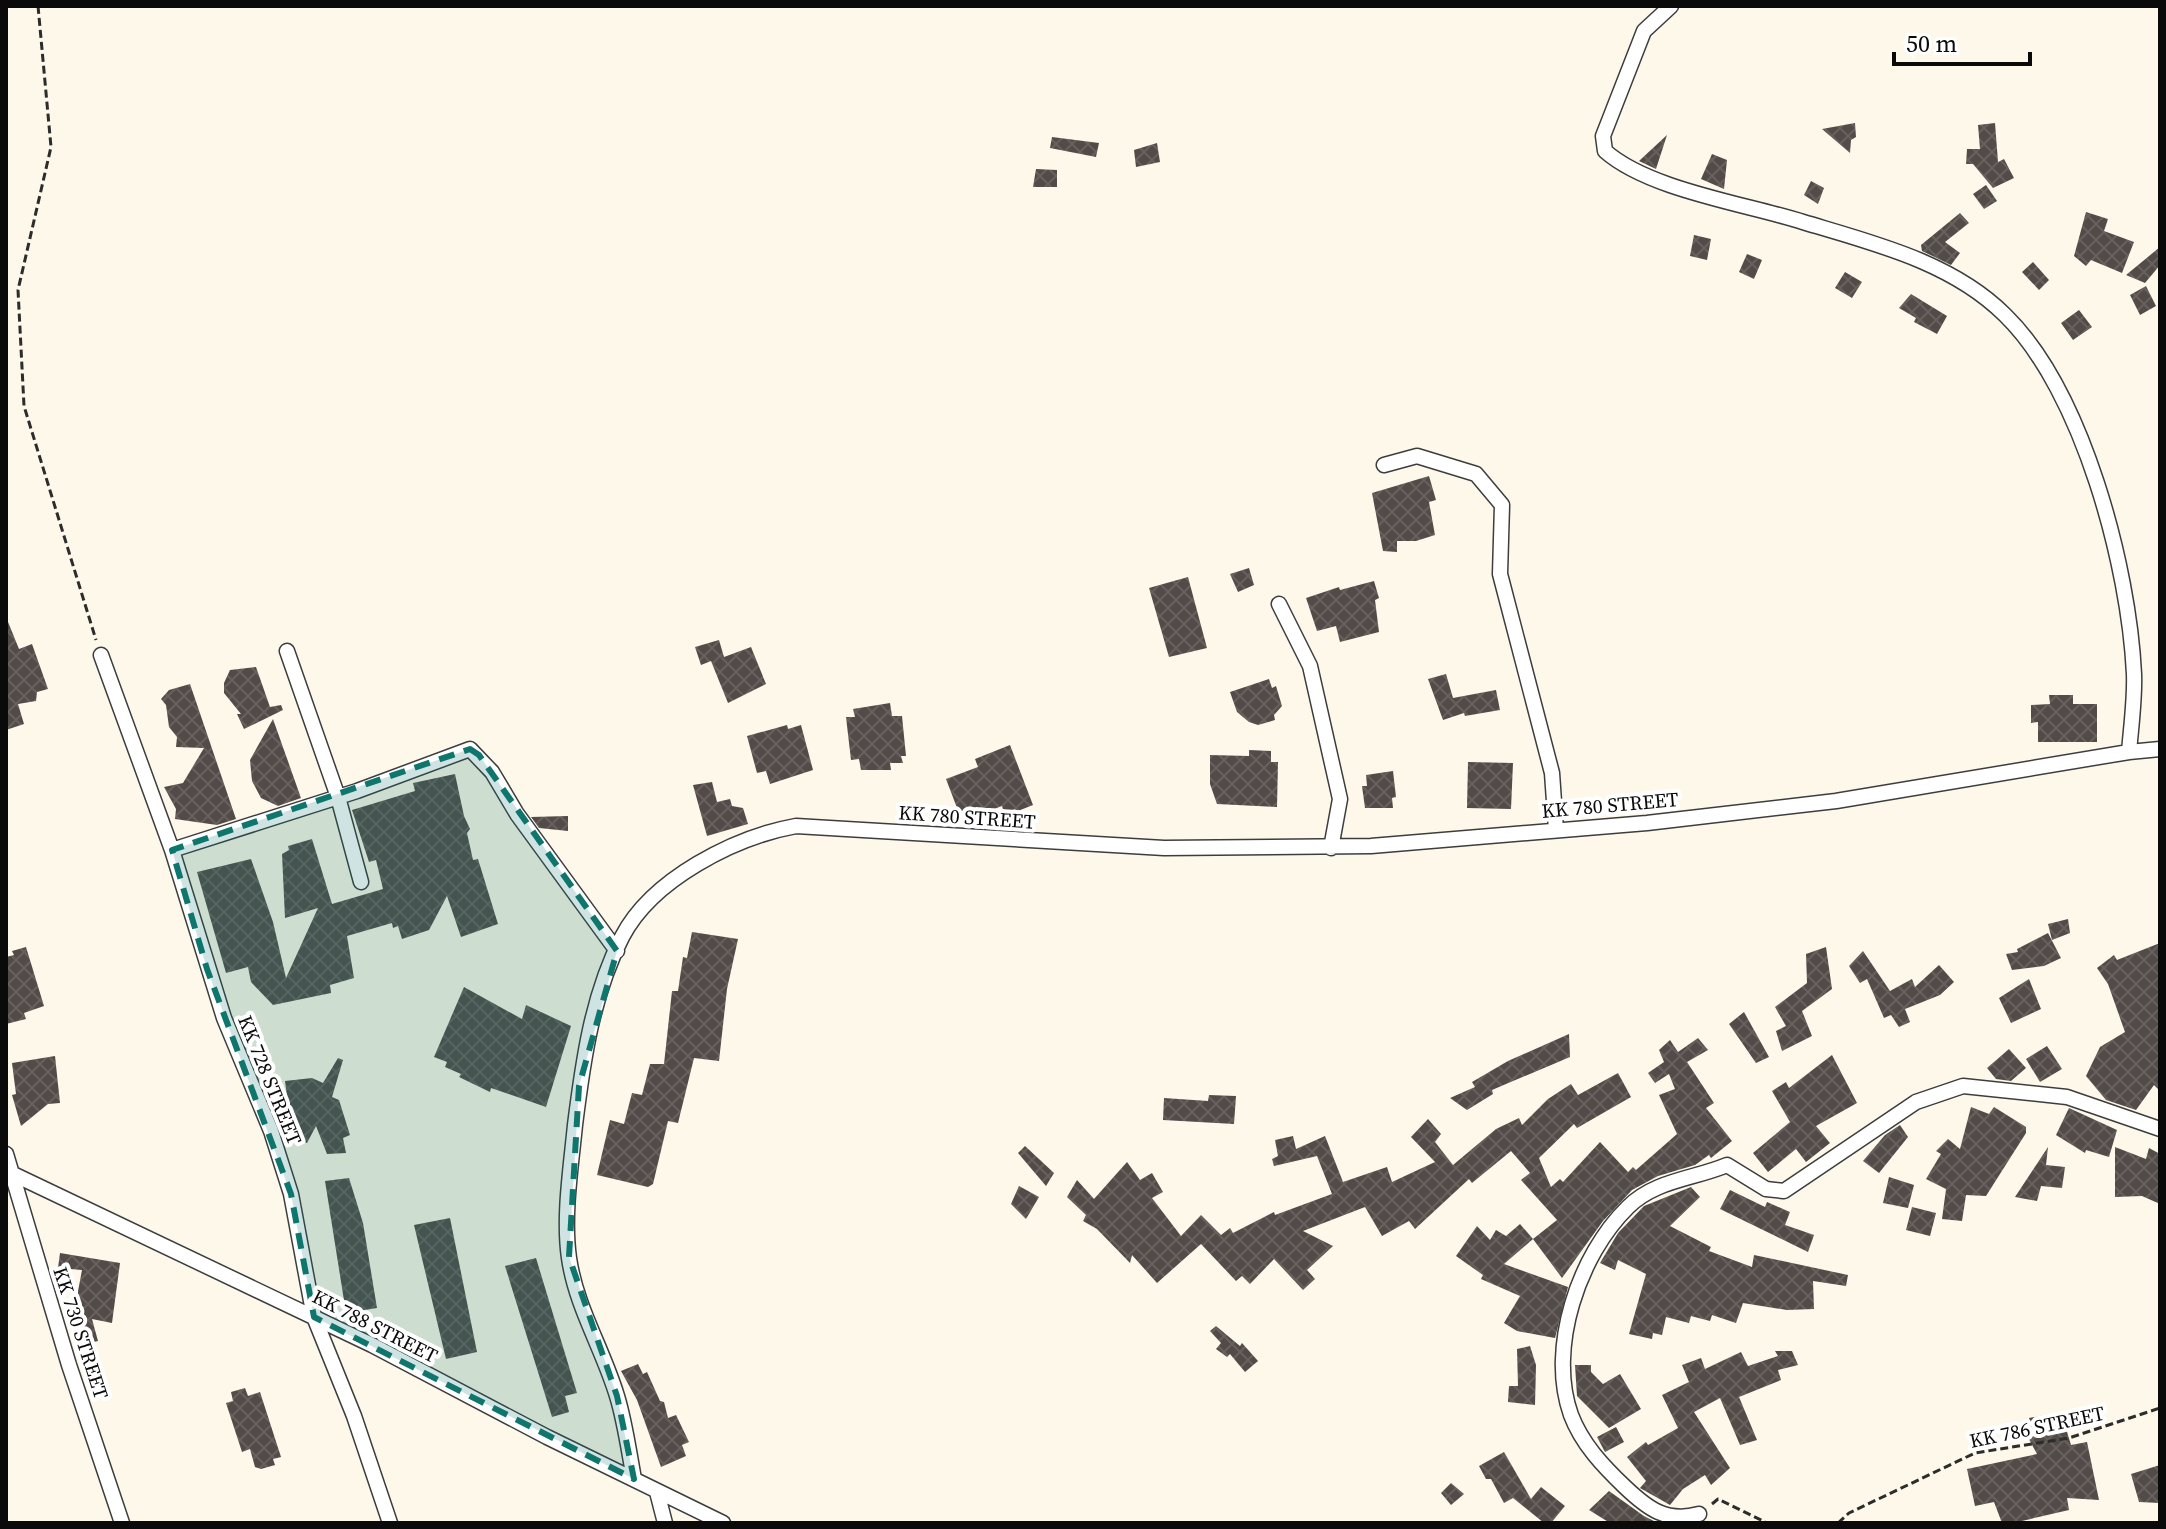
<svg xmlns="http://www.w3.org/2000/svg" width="2166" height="1529" viewBox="0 0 2166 1529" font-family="'Source Serif 4',serif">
<defs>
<pattern id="building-cross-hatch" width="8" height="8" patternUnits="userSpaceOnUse" patternTransform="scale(2)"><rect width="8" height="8" fill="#524b48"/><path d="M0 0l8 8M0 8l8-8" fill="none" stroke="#66605e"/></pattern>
</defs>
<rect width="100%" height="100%" fill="#fdf8ea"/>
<path fill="url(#building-cross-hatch)" d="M1855,123L1856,137L1851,140L1850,153L1822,129Z
M1995,123L1998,162L2004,159L2014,178L1993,188L1973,164H1966L1967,149H1980L1978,125Z
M1667,135L1656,169L1639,161Z
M1052,137L1099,143L1096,157L1050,148Z
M1157,143L1160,162L1136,167L1134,150Z
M1712,154L1727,160L1724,189L1701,179Z
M1036,169L1057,170V187H1033Z
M1811,181L1824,188L1818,204L1804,195Z
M1986,185L1997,201L1984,209L1973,194Z
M2086,212L2108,219L2104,231L2134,242L2122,273L2091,260L2086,266L2074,256Z
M1960,213L1969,223L1945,242L1960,253L1951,265L1922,251L1921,245Z
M1694,235L1711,239L1707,260L1690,256Z
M2160,247V265L2145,283L2126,275Z
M1747,254L1762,260L1754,279L1739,272Z
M2033,262L2049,280L2039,290L2022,272Z
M1845,272L1862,282L1852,298L1835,288Z
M2146,286L2156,306L2140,315L2130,295Z
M1911,294L1947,316L1937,334L1914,322L1916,318L1899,308Z
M2079,310L2092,327L2073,340L2061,323Z
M1429,476L1436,500L1429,502L1435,535L1416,541H1397V552L1383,551L1372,493Z
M1249,568L1254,585L1238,592L1230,574Z
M1188,577L1207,648L1169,657L1149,588Z
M1374,581L1379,598L1375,600L1379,632L1340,642L1336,626L1317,631L1306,598L1339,587L1340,590Z
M6,617L19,649L32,644L48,689L37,692L36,701L18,704L24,724L6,730Z
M719,640L724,657L751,647L766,684L728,703L711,661L701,665L695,647Z
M256,667L270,707L281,705L283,710L244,729L237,714H241L224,693V683L230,670Z
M1446,674L1453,698L1496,690L1500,710L1465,716L1464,713L1443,720L1428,679Z
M1269,679L1272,688L1276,686L1282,706L1274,715L1275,720L1258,725L1249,722L1237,712L1230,692Z
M190,684L236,819L217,825L175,819L176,809L164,787L183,783L204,748L176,747L177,737L169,727L166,705L161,699L169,690Z
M2049,695H2073V704H2097V742H2038V722L2031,723V705L2050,704Z
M890,703L892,716H902L906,756H901L903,763H890L891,770H861L859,759L851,760L846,717H855L853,709Z
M273,719L301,798L278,806L261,798L252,781L250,760Z
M787,725L788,729L801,725L813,770L770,784L766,771L757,773L747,736Z
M1010,745L1033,805L1005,816L1002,806L962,821L946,779L978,767L975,759Z
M1249,750L1271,751V762H1278L1277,807L1217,804L1210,784V755L1249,756Z
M1468,762L1513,763L1511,809L1467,808Z
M1393,771L1396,797L1392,798L1393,808H1365L1362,786H1367L1366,775Z
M455,774L464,816L470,829L467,833L473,860L478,859L498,924L461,937L447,896L429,930L402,939L398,926L393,928L392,923L347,936L354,978L330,985L331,993L273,1005L251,982L248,967L226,973L197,872L251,859L273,922L286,978L318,908L285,918L282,854L289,850L288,846L312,839L332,904L383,889L376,860L369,862L352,810L415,791L413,783Z
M712,782L717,802L730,799L732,806L743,808L748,824L707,836L693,785Z
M568,816V831L539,828L531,817Z
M2068,919L2070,933L2052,940L2048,924Z
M692,932L738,939L727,989L719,1061L694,1058L678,1123L668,1121L653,1184L648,1187L597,1175L610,1120L624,1124L632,1093L642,1095L650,1064H664L672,991H678L683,957L687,958Z
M2048,933L2061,958L2044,966L2012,970L2006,954L2018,952L2017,949Z
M2160,943V1091L2154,1085L2136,1110L2106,1100L2086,1076L2100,1047L2125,1032L2108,984L2097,968L2114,955L2117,960Z
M26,947L44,1006L24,1013L26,1019L6,1024V957L14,955L12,951Z
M1826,947L1832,989L1802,1011L1812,1036L1782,1051L1776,1031L1786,1026L1775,1007L1807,983L1806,954Z
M1863,951L1890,991L1912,979L1915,987L1939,965L1954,982L1940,995L1905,1009L1910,1022L1899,1027L1891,1015L1884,1018L1867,979L1860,983L1849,966Z
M2029,979L2041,1009L2011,1023L1999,998Z
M464,987L522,1019L526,1005L571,1026L546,1107L491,1088L490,1092L459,1077L461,1074L445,1067L447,1062L434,1057Z
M1744,1012L1769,1057L1756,1063L1729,1024Z
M1569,1034L1570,1057L1492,1090L1493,1094L1467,1110L1450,1098L1475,1087L1472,1082L1508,1061Z
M1698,1038L1708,1050L1687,1062L1714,1103L1706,1108L1732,1141L1711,1158L1709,1155L1695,1165L1658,1176L1632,1190L1603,1221L1562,1278L1533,1239L1557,1220L1521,1180L1530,1173L1511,1151L1472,1183L1469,1179L1415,1229L1409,1221L1382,1236L1365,1207L1303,1231L1333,1246L1307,1270L1315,1279L1303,1290L1274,1259L1250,1284L1242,1276L1236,1281L1201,1244L1157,1283L1132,1255L1130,1263L1097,1229L1083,1221L1086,1215L1067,1197L1077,1180L1094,1199L1127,1162L1140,1180L1152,1173L1163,1192L1152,1198L1181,1236L1201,1215L1221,1235L1230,1228L1233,1233L1274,1212L1275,1215L1332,1194L1317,1156L1274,1166L1272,1159L1278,1156L1275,1140L1293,1136L1296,1149L1325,1136L1343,1182L1387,1167L1392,1182L1435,1162L1411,1137L1428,1119L1441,1134L1435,1142L1453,1165L1496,1129L1519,1118L1522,1125L1548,1099L1571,1084L1578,1095L1618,1073L1631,1097L1577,1128L1574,1124L1539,1158L1551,1187L1560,1179L1563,1182L1600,1142L1628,1172L1633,1167L1636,1170L1677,1134L1659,1095L1675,1089L1669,1074L1655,1083L1648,1073L1664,1062L1659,1050L1670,1040L1678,1052Z
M2047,1046L2062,1069L2040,1082L2026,1059Z
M2009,1049L2026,1068L2011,1081L1996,1079L1987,1068Z
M1832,1055L1857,1103L1816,1126L1830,1143L1806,1162L1796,1149L1768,1172L1753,1153L1790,1122L1772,1091L1786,1082L1789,1088Z
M55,1056L60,1103L48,1104L21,1126L12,1095L16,1094L12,1063Z
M338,1058L343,1060L332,1097L339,1100L350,1135L343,1138L346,1153L327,1154L316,1126L307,1143L289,1137L284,1105H288L285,1081L312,1078L323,1083Z
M1209,1095L1236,1096L1234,1124L1163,1120L1164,1098L1208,1101Z
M1971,1107L1989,1114L1994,1107L2026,1127V1133L1986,1196L1966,1195L1962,1221L1942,1219L1946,1189L1926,1179L1941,1154L1936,1151L1948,1139L1960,1149Z
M2069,1108L2117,1130L2109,1157L2086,1150L2085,1153L2056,1135Z
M1900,1125L1908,1137L1879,1173L1863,1161L1885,1135Z
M1025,1146L1054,1173L1046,1186L1018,1153Z
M2048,1147L2046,1165L2065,1167L2062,1188L2041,1186L2037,1201L2015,1197Z
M2115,1147L2146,1159L2149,1148L2160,1154V1204L2142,1196L2115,1197Z
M1889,1177L1914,1185L1908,1208L1883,1203Z
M349,1178L363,1223L377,1308L346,1313L325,1181Z
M1019,1186L1039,1197L1026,1219L1011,1204Z
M1691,1187L1700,1197L1670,1226L1711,1247L1709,1251L1752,1267L1754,1255L1848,1275L1846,1286L1813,1281L1814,1309L1787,1310L1743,1303L1736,1323L1712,1315L1710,1321L1691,1316L1689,1323L1666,1317L1662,1335L1653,1333L1652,1339L1629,1334L1646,1274L1618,1260L1615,1270L1600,1263L1618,1233L1644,1206Z
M1730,1190L1765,1207L1767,1202L1790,1212L1785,1225L1814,1235L1808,1252L1720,1209Z
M1912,1207L1936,1213L1930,1236L1906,1230Z
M450,1218L477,1352L446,1359L414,1225Z
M1520,1224L1533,1239L1504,1264L1568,1287L1555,1338L1517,1331L1504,1323L1520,1296L1481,1279L1483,1275L1456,1256L1477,1226L1490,1240L1496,1230L1506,1236Z
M60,1253L120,1263L112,1323L92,1319L98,1341L78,1346L72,1323L82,1270L58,1268Z
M536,1258L577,1393L565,1396L569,1412L552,1417L505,1266Z
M1216,1326L1240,1346L1242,1343L1258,1361L1245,1372L1230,1354L1227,1357L1216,1349L1221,1343L1210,1331Z
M1530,1346L1536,1365L1535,1405L1508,1402L1509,1386H1518L1517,1349Z
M1775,1351H1792L1798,1365L1778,1370L1781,1380L1739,1397L1757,1440L1740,1445L1720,1398L1694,1412L1730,1468L1711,1485L1705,1475L1683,1489L1670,1505L1640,1488L1646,1481L1627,1457L1646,1442L1648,1445L1678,1428L1662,1395L1689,1382L1682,1365L1701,1358L1705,1369L1741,1352L1748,1366L1778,1356Z
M638,1364L643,1374L647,1372L660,1401L664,1402L668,1418L676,1415L689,1442L682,1445L686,1456L661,1467L637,1400L621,1371Z
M1575,1365H1591V1372L1603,1384L1620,1374L1641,1409L1609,1428L1577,1396Z
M245,1388L248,1396L260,1392L281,1457L273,1459L275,1465L261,1469L255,1467L250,1449L242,1452L226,1403L233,1401L231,1392Z
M2061,1412L2071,1445L2087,1442L2099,1500L2067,1498L2069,1510L2013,1523H2002L1994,1502L1975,1506L1967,1469L2037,1454L2022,1426L2030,1422L2029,1418Z
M1616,1427L1624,1442L1605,1452L1597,1437Z
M1504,1452L1531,1499L1541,1487L1565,1506L1551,1523H1544L1513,1498L1504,1503L1491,1479H1486L1479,1466Z
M2160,1465V1503L2139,1502L2131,1474Z
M1451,1483L1464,1494L1451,1505L1441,1493Z
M1609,1491L1644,1516L1656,1522L1610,1523L1589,1510Z"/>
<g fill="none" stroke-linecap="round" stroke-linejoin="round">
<g stroke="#3d3d3d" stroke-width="17">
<path id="minor" d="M1384,465L1417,456L1476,474L1502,505L1500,574L1552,773L1556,830
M1279,604L1310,666L1340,799L1331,848
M287,651L338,797L361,882
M101,655L172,850L224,1018L271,1131L291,1194L314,1317L354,1416L390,1523
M2129,752L2160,749
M172,850L357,791L470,749L492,772L517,814L617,951
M6,1154L69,1365L122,1523
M6,1176L13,1174L372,1345L547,1437L723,1523
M634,1479C629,1452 625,1422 617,1396C603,1349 576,1307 569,1258C563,1216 571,1167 575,1125C583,1061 592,995 622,937C652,879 735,837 796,826L1164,848L1371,846L1647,823L1836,801L2129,752C2131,727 2135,699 2134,674C2129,567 2083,391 2005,315C1952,262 1873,243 1803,222C1747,204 1649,190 1605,151L1603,136L1644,31L1671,6
M657,1492L665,1523
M1699,1514C1667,1523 1648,1509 1625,1487C1603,1466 1582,1444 1571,1415C1547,1348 1579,1255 1628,1207C1655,1180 1694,1179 1727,1165L1766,1189L1784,1191L1916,1102L1963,1086L2067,1097L2160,1129"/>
</g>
<path stroke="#2c2c2c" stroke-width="3" stroke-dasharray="8 4" stroke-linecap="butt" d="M38,6L51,147L18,290L24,406L96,640
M1712,1504L1718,1499L1767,1523
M1838,1523L1849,1513L1975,1453L2069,1438L2160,1408"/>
<use href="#minor" stroke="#fff" stroke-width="14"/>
</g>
<path fill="#0f766e" fill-opacity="0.2" stroke="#0f766e" stroke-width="6" stroke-dasharray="16 10" stroke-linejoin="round" d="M470,749L479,755L617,951L579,1086L569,1257L617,1396L634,1479L314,1317L291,1194L207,969L172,850Z"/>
<g text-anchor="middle" stroke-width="8" stroke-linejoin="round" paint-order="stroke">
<g font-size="20" fill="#0a0a0a" stroke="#fff">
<text transform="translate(1610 805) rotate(-5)" y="7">KK 780 STREET</text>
<text transform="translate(967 817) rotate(4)" y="7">KK 780 STREET</text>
<text transform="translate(270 1080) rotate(68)" y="7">KK 728 STREET</text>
<text transform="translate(375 1326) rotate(27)" y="7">KK 788 STREET</text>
<text transform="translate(81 1333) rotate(72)" y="7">KK 730 STREET</text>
<text transform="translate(2037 1427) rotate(-12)" y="7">KK 786 STREET</text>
</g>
</g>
<rect width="2166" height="1529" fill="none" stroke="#0a0a0a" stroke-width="16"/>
<path d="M1894 52v12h136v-12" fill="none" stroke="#0a0a0a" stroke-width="4"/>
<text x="1906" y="52" font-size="24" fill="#0a0a0a" stroke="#ffffff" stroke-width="6" paint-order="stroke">50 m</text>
</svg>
